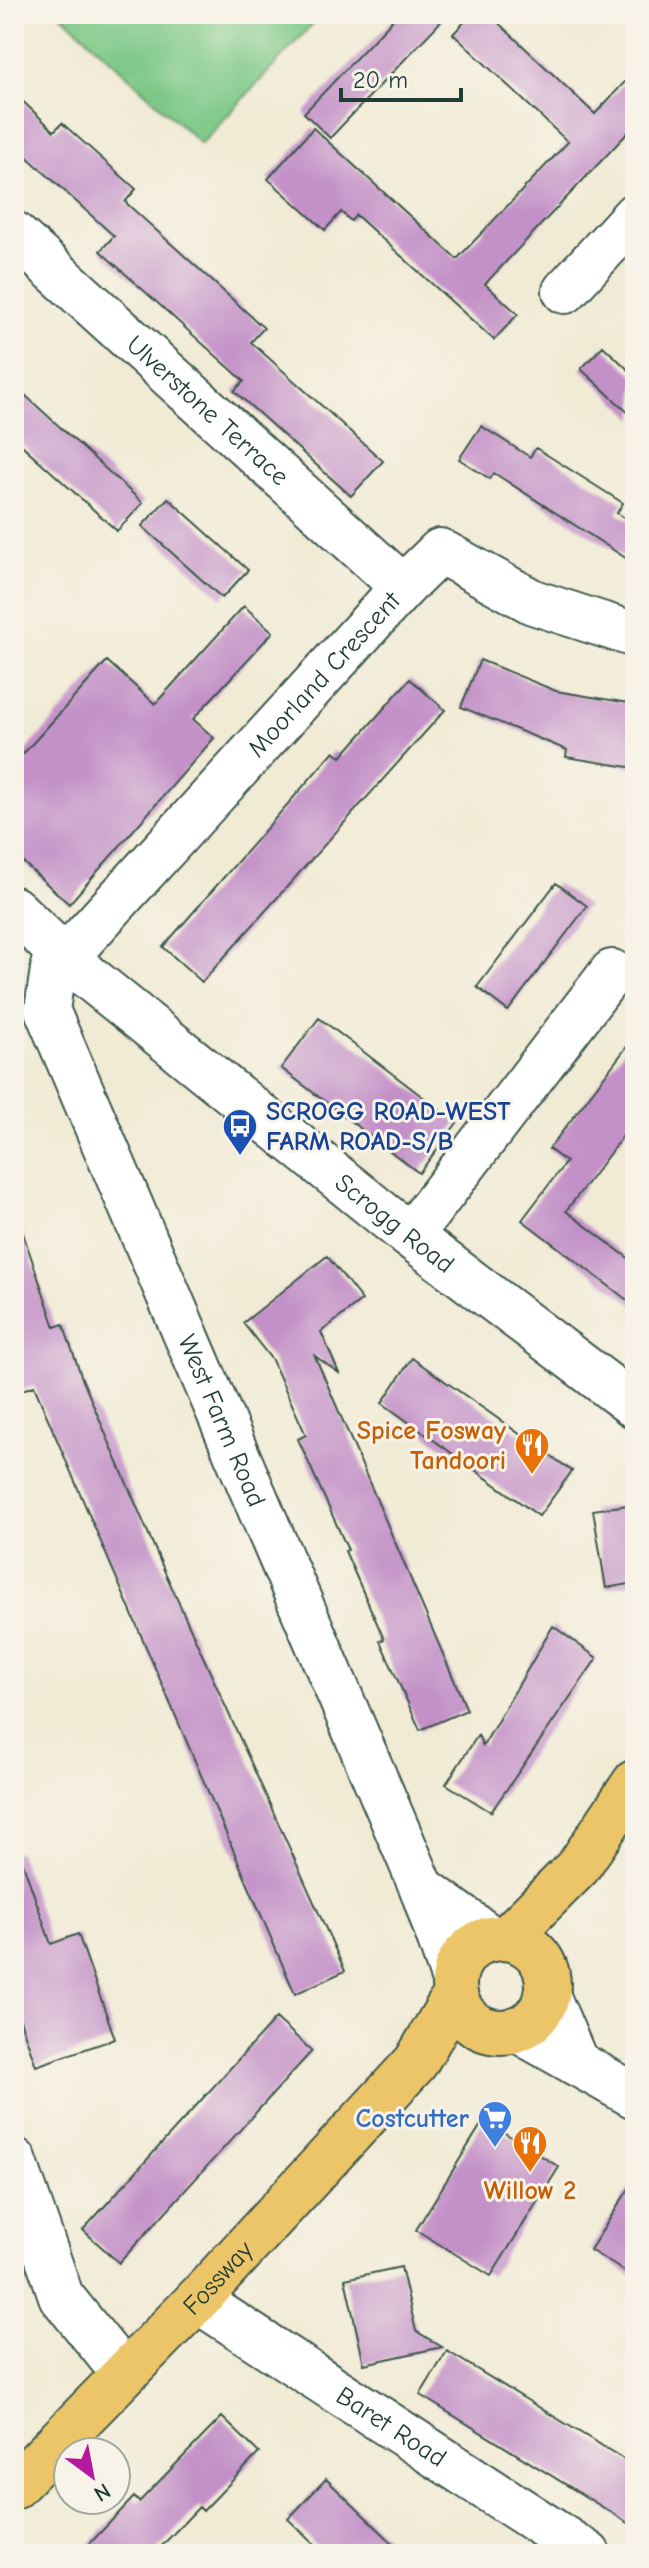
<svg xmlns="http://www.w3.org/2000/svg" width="649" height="2568" viewBox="0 0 649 2568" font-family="'Comic Neue',sans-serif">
<rect width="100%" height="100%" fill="#f7f3e8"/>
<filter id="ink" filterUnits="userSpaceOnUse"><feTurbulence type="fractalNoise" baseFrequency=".0125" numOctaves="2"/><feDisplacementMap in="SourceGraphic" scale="16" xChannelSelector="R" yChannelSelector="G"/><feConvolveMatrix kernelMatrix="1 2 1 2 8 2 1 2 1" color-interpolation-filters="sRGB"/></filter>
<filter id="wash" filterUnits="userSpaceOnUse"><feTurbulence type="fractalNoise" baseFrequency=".006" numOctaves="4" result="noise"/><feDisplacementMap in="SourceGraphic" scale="32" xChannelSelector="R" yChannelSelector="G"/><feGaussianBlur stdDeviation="1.8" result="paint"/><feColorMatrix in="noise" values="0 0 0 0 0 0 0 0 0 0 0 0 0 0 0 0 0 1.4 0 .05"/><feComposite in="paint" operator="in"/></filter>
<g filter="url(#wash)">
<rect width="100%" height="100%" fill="#f1ebd5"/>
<path fill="#7cc886" stroke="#4e825d" stroke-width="2" d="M61,14H322L201,144Z"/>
<g id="blocks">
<path fill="#c390c8" d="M398,14H448L330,138L304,113Z
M472,14H489L595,114L635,71V125L485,284L518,314L494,340L356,215L351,221L341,212L325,230L268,179L313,128L457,259L568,142L453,34Z
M14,93L54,131L62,123L136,189L125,202L264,328L251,342L383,461L351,496L234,391L244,381L100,251L114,236L14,145Z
M603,346L635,376V419L581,369Z
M14,385L143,503L117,531L14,438Z
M481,426L530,457L536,448L623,503L617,513L635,524V564L494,473L490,479L459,459Z
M168,498L248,570L222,598L142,526Z
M244,606L273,632L193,719L214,738L69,904L14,854V764L107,661L155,704Z
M480,660L556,691L635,704V768L566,757L567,750L461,707Z
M410,679L445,710L202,982L163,947L334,751L341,757Z
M556,883L587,906L508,1011L477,987Z
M319,1018L457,1123L419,1173L281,1068Z
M635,1036V1120L566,1211L635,1263V1306L522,1220L566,1162L549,1149Z
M19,1222L55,1327L63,1324L83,1381L164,1570L345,1971L295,1994L34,1386L22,1390L14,1367V1223Z
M327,1256L362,1300L321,1332L339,1373L315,1356L467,1710L420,1730L380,1641L384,1639L345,1551L348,1550L298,1439L306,1435L272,1360L243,1323Z
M412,1358L572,1471L539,1516L382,1403Z
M635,1504V1583L606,1588L593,1510Z
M553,1626L597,1658L491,1812L446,1784L478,1735L483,1746Z
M19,1852L51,1944L78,1934L115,2039L36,2066L14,2003V1853Z
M276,2018L312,2051L119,2263L83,2230Z
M484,2120L559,2167L491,2276L416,2230Z
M635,2179V2278L590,2250Z
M401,2267L416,2331L442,2347L364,2364L345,2279Z
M447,2351L635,2466V2527L420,2395Z
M222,2417L259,2453L203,2511L199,2507L154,2554H80L134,2497L139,2502Z
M326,2479L404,2554H325L288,2519Z"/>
</g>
</g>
<g filter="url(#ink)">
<use href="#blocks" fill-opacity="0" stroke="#3e574c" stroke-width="2"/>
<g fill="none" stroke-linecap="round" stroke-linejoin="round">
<g stroke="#3e574c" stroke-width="48">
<g id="minor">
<path id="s1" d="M14,234L403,587"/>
<path d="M565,291L635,215"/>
<path id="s2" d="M14,909L65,958L410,1236L635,1406"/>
<path id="s3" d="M56,949L47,1010L422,1888L454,1980"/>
<path id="s4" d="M65,958L403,587L440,551L533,602L635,635"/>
<path d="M410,1236L612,972"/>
<path d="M422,1888L492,1939"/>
<path d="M547,1995L576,2063"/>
<path d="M516,2029L635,2096"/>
<path d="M14,2160L61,2296L124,2374"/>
<path id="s5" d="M197,2300L588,2554"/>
</g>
</g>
<g stroke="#3e574c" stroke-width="48">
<g id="major">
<path d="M507,1938L578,1867L635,1782"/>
<circle cx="501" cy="1985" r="47"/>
<path id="s6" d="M14,2487L197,2300L416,2062L455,1995"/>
</g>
</g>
<use href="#minor" stroke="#fff" stroke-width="44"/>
<use href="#major" stroke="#ecc569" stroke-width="44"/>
</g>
</g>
<defs>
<g id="bus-pin" transform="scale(1.8)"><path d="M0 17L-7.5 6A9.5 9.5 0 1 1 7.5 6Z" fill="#1a4fb4" stroke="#f7f3e8"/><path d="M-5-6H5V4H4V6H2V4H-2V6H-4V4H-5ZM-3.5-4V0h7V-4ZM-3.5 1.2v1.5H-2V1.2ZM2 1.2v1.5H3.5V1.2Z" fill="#fff"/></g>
<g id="restaurant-pin" transform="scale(1.8)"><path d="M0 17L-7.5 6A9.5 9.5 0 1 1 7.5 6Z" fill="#e8710a" stroke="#f7f3e8"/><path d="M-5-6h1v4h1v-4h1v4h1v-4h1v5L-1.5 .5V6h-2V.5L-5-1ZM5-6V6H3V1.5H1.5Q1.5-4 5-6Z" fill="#fff"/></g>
<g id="supermarket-pin" transform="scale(1.8)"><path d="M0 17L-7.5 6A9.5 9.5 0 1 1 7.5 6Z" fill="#3f7fe0" stroke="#f7f3e8"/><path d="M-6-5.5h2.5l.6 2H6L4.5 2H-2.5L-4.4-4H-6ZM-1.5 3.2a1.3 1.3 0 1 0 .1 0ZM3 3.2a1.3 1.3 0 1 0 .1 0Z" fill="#fff"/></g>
</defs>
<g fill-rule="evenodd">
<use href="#bus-pin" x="240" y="1126"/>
<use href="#restaurant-pin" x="532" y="1445"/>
<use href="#supermarket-pin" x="495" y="2118"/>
<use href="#restaurant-pin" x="530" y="2143"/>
</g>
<g text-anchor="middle" stroke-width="6" stroke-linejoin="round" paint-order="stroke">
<g font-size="26" fill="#1f3d34" stroke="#f7f3e8">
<text dy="9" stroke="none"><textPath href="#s1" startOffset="262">Ulverstone Terrace</textPath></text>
<text dy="9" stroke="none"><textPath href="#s4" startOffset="384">Moorland Crescent</textPath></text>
<text dy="9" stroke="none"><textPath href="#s2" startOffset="494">Scrogg Road</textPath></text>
<text dy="9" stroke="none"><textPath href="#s3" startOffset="508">West Farm Road</textPath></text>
<text dy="9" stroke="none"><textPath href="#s6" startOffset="292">Fossway</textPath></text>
<text dy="9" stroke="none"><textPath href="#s5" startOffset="232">Baret Road</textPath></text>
</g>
<g font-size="26" font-weight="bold" fill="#164399" stroke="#f7f3e8" text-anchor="start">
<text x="266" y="1120">SCROGG ROAD-WEST<tspan x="266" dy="30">FARM ROAD-S/B</tspan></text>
</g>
<g font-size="26" font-weight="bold" fill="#c56008" stroke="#f7f3e8" text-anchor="end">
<text x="506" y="1439">Spice Fosway<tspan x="506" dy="30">Tandoori</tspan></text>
<text x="530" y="2199" text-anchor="middle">Willow 2</text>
</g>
<g font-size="26" font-weight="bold" fill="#366cbe" stroke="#f7f3e8" text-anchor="end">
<text x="469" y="2127">Costcutter</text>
</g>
</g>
<rect width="649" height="2568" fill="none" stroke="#f7f3e8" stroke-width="48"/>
<g transform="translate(92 2476) rotate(148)"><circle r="38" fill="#f7f3e8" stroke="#a1aaa0" stroke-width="2"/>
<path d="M0-6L14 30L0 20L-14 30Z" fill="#b5179e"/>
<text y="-12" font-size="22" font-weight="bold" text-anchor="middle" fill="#1f3d34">N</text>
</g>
<path d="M341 88v12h120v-12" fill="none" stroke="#1f3d34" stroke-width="4"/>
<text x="353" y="88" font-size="24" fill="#1f3d34" stroke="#f7f3e8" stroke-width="6" paint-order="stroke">20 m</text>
</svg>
